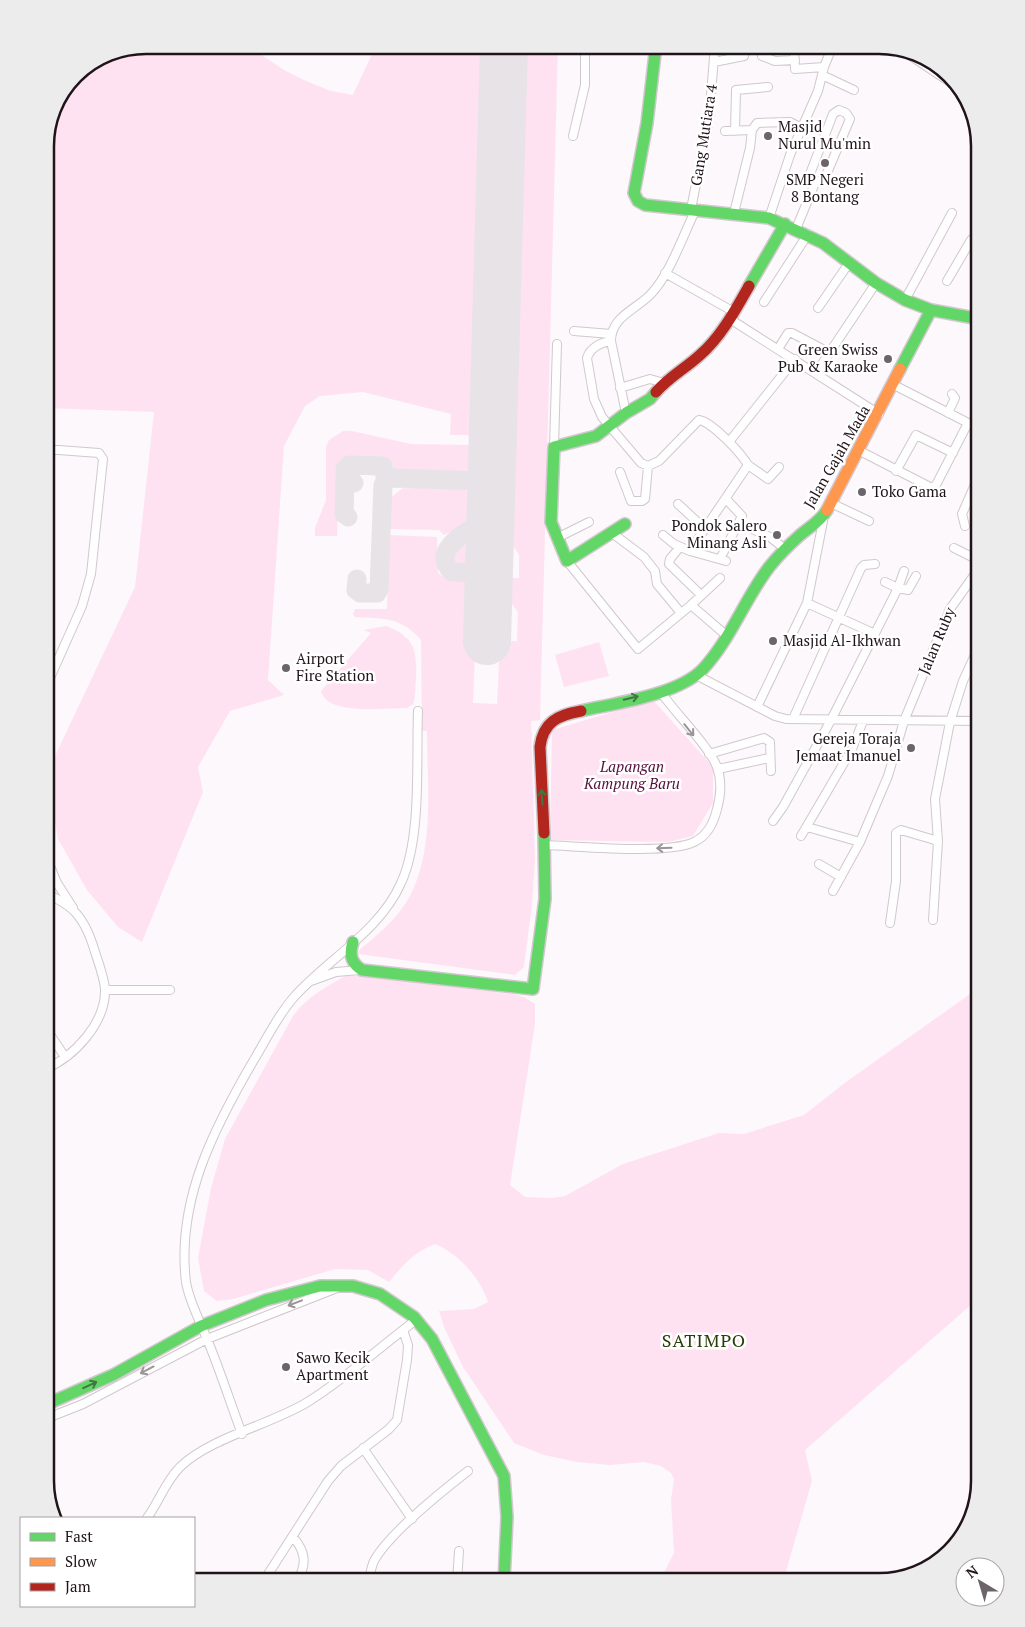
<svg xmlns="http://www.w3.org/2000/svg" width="1025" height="1627" viewBox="0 0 1025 1627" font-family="'PT Serif',serif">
<rect width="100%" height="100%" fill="#fdf8fb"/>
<path fill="#fee2f1" d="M145,45H247L284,70L306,81L331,91L353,95L376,45H491L481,428L474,435H450L451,414L363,392L320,396L305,406L284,446L268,680L284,695L230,711L198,767L203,792L142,942L118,927L87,890L58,839L47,773L135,587L154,412L45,408V139L55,101L75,74L107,53Z
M516,45H558L540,720L531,721L535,859L532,904L524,967L515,975L358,954L359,950C378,935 400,916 411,894C435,846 427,783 427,731H422L421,640C400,616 384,619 355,617L353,614L355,609H387L389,535L437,537L438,573L447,579L478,581L473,703L497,704L500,641H517L518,612L500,588L501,578H519V555L503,529Z
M343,431H352L411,444L475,445L481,451V466L477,471L467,476L405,474L394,468L391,462L340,461L337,536H315V528L326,500V447L329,440Z
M403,488C418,489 461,485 473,493C480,499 480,506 479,514L464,526L444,535L439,530L389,529L390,498Z
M454 556a11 11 0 1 1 22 0a11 11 0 1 1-22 0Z
M386,626C416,637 417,652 416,680C415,688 416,697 413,704L407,708C386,708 327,716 321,691L371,633L363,630Z
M599,642L609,676L564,687L555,655Z
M653,700L713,767V803L693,836L669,842L550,840L552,730Z
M345,976H364L512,994L524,997L535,1004V1024L510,1185L525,1197L552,1198L565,1196L623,1164L719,1133L744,1134L804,1115L846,1082L980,987V1297L805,1450L812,1481L783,1582H659L674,1553L671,1500L674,1479L671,1473L661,1466L644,1462L610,1465L577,1462L544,1455L514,1443L463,1367L444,1327L439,1311L474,1309L488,1302C480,1278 459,1254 435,1244C414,1252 403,1265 389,1282L368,1270L335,1269L233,1299L217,1301L204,1291L198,1258L211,1188L225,1139L293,1016C307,997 324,988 345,976Z"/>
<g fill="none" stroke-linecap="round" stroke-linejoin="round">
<path stroke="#e7e3e6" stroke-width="19" d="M345,479L344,514L348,517
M354,483L345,479V469L349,465L383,466L384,473L393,478
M492,497L487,486L480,481L492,468
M490,573L452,572C427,548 476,527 491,517
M357,579L356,590L360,593H377L379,589L383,485L386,480L393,478L480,481"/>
<path stroke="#e7e3e6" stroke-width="48" d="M487,641L504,45"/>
<g stroke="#d0c8cd" stroke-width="10">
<path id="street" d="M794,45L795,69L824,67
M905,52L959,88
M762,56L775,61L795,60
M714,62L744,56L745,45
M822,75L854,90
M752,130L757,123L790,122L802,128
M725,131L752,130L750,148L734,213
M735,131L736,90L768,87
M573,136L585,85V45
M691,209L709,119L715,45
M769,218L790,155L818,91L824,67L833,45
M796,229L815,183L810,174L833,114L839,110L846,113L850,119L827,173L824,178L815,183
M665,273L734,312
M947,281L971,240L976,236L980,238
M905,300L952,213
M764,302L808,234
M818,308L849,263
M730,319L879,414
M574,331L611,334
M611,341C601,342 590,348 587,358L594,399L602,417L641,463L648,466L659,461L699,420C712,422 741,453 748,465L690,551L674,544L663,535
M778,349L788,333H792L830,353
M816,373L876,283
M894,385L980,429
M620,388L650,379L664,383
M626,413L611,341C611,317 635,310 650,295C670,275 683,235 696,209
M948,413L955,398L952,394
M729,442L795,359
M554,447L557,344
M860,451L932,488L936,485L968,423
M748,465L768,479L779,467
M896,471L916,435L953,453
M620,472L631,501H642L645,499L648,466
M831,503L869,521
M45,504L51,449
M678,504L705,529
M739,523L770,537L785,549
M965,526L962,514L980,473
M612,533L644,557L655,571L657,584L681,613
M557,538L589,522
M680,547L670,559L669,564L701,595
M954,548L980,561
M690,551L726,561
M720,559L742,516L726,499
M567,561L638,649L691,605L727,636
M885,582L898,588L904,571
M807,603L875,634
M691,605L720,578
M696,675L775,716L786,719L980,721
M45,689L82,606L91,574L103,459L99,453L45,449
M757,707L807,603L824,516
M793,719L861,568L864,565L875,564
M709,754L764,738L770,742L771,771
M718,769L769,758
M773,821L783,807L831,720L898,588L908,590L916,576
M807,827L860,842
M801,836L852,749L863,721
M545,845C579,846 667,855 694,842C707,836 714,822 717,809C721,795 722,781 717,767C709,746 675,713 660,691
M980,851L977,841L980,813
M45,854L57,883L73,908
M819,864L841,877
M833,891L860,842L888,776L904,721L950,609L980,567
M933,920L938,841L935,799L950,722L963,681L980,644
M890,923L896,881V833L901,830L938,841
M311,981L336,972L360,970
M105,990H170
M45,1027L65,1057
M45,1069C74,1057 106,1023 105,989C104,977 99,964 95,952C91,938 85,922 74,911C67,903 54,898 45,892
M45,1419L83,1404L207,1339L337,1288
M242,1434C230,1402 220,1370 207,1339C200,1321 189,1301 186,1282C176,1200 215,1126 255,1058C267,1038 278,1015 294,997C328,959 380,931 401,883C422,838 416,761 418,711
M363,1448L412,1519
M147,1518C159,1502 165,1482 180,1467C210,1438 269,1425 306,1403C345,1379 380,1347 416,1320
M293,1537C306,1552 307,1564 297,1582
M263,1582L328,1481L341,1466L389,1429L397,1420L407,1360L408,1345L403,1330
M369,1582C370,1574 371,1566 375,1559C392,1531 441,1492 468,1471
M457,1582L459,1551"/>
</g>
<g stroke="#d0c8cd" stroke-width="14">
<path id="fast" d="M656,45L647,123L634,193L638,201L645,205L769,218L823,243L876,283L905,300L931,310L980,319
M749,286L785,224
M900,369L931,310
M625,524L567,561L551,522L554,447L596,436L626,413L650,399L656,392
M581,711C616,703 678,695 703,669C731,639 745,598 770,566C779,555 789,545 799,536C808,528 821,521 827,510
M353,942C349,954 351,963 362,970L533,989L545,899L544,833
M45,1405L113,1375L201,1326L266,1300L320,1286H353L380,1294L414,1317L432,1339L504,1476L507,1517L504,1582"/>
</g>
<g stroke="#d0c8cd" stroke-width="14">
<path id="slow" d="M827,510L900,369"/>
</g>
<g stroke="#d0c8cd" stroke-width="14">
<path id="jam" d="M656,392C669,377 686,368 700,355C721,337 736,309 749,286
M544,833L540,747C543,722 558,715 581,711"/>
</g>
<use href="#street" stroke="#fffefe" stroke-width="8"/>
<use href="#fast" stroke="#63d668" stroke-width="11"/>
<use href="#slow" stroke="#ff974d" stroke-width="11"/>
<use href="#jam" stroke="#b3261e" stroke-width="11"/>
</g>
<defs><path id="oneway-shaft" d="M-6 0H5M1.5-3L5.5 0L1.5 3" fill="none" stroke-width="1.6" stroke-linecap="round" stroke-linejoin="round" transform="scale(1.25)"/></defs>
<g stroke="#427541">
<use href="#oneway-shaft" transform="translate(631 698) rotate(-14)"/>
<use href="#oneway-shaft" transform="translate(542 797) rotate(-94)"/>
<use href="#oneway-shaft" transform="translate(90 1385) rotate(-25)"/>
</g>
<g stroke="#9b9597">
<use href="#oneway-shaft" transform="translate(689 730) rotate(51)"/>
<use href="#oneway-shaft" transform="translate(664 848) rotate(178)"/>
<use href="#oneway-shaft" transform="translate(295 1303) rotate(159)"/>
<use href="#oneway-shaft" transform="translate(147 1370) rotate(152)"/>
</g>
<g fill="#6d6469" stroke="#fff" stroke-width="2">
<circle cx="768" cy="136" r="5"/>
<circle cx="825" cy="163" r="5"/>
<circle cx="888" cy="359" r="5"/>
<circle cx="862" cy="492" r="5"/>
<circle cx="777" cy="535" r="5"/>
<circle cx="773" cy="641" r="5"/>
<circle cx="286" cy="668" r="5"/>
<circle cx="911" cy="748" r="5"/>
<circle cx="286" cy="1367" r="5"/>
</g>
<g text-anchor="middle" stroke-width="5" stroke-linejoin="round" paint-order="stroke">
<g font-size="15" fill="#20141a" stroke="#fff" text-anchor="start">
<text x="778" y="132">Masjid<tspan x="778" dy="17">Nurul Mu'min</tspan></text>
<text x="825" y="185" text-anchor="middle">SMP Negeri<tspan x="825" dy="17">8 Bontang</tspan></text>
<text x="878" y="355" text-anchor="end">Green Swiss<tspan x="878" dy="17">Pub &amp; Karaoke</tspan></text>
<text x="872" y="497">Toko Gama</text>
<text x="767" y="531" text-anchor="end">Pondok Salero<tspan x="767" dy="17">Minang Asli</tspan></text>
<text x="783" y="646">Masjid Al-Ikhwan</text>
<text x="296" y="664">Airport<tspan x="296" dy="17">Fire Station</tspan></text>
<text x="901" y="744" text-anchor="end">Gereja Toraja<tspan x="901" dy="17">Jemaat Imanuel</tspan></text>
<text x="296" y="1363">Sawo Kecik<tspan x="296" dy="17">Apartment</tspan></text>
</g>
<g font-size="15" fill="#20141a" stroke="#fff">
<text transform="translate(704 135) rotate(-81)" y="5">Gang Mutiara 4</text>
<text transform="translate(837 457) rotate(-60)" y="5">Jalan Gajah Mada</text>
<text transform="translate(937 641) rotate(-67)" y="5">Jalan Ruby</text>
</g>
<g font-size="15" font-style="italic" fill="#570d3e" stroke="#fff">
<text x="632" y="772">Lapangan<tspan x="632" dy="17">Kampung Baru</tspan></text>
</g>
<g font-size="18" letter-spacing="1" fill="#283d09" stroke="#fff">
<text x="704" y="1347">SATIMPO</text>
</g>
</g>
<path d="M0 0H1025V1627H0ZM146 54H879A92 92 0 0 1 971 146V1481A92 92 0 0 1 879 1573H146A92 92 0 0 1 54 1481V146A92 92 0 0 1 146 54Z" fill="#edeced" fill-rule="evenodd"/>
<path fill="none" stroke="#20141a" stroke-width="2.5" d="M146 54H879A92 92 0 0 1 971 146V1481A92 92 0 0 1 879 1573H146A92 92 0 0 1 54 1481V146A92 92 0 0 1 146 54Z"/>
<rect x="20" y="1517" width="175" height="90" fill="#ffffff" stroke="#a6a1a3"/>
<rect x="30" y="1533" width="25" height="8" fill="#63d668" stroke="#a6a1a3"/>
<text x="65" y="1542" font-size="15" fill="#20141a">Fast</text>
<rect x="30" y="1558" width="25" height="8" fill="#ff974d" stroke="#a6a1a3"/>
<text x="65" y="1567" font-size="15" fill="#20141a">Slow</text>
<rect x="30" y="1583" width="25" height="8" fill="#b3261e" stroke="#a6a1a3"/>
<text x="65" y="1592" font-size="15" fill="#20141a">Jam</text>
<g transform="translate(980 1582) rotate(322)"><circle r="24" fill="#ffffff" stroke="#a6a1a3"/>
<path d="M0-4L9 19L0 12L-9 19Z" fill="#6d6469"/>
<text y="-8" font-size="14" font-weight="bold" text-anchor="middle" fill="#20141a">N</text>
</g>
</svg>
